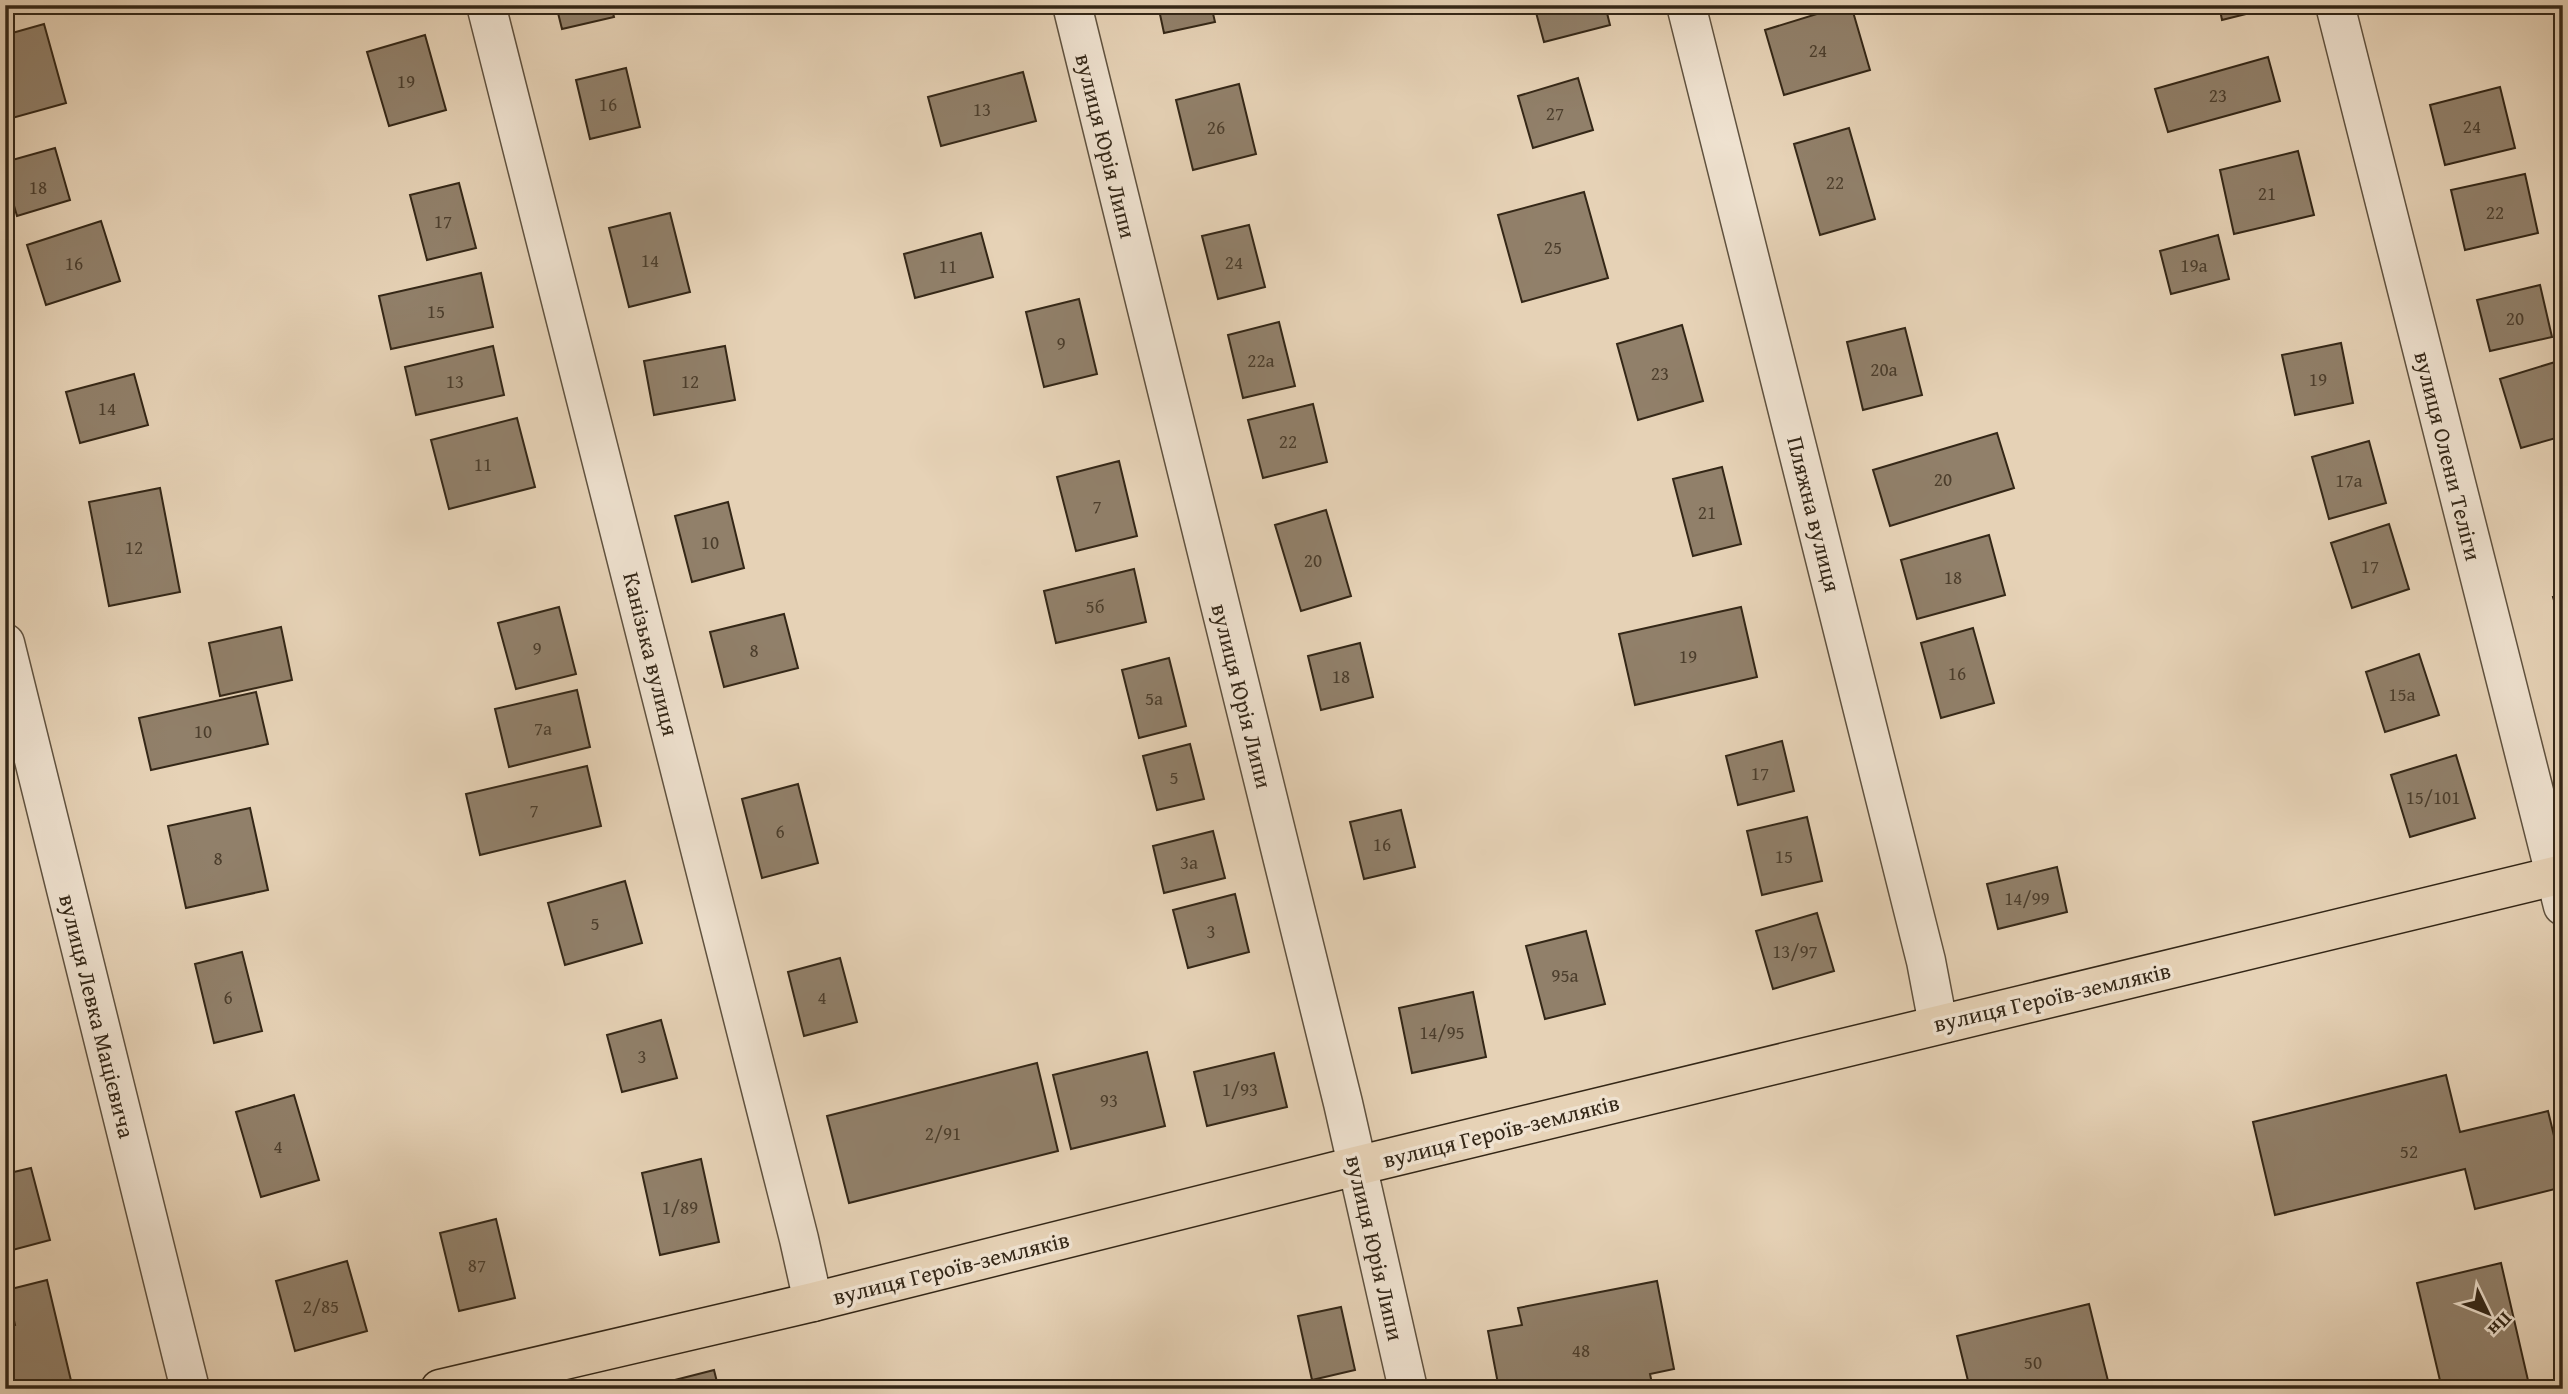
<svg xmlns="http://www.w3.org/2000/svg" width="2568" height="1394" viewBox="0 0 2568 1394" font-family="'Gentium Book Plus',serif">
<rect width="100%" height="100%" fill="#e6d2b6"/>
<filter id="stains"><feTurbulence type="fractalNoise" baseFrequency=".00286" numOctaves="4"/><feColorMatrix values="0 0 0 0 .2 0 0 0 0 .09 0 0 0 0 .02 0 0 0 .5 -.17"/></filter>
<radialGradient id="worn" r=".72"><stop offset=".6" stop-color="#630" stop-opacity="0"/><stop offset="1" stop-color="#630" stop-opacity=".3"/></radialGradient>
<path fill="#91806a" stroke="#342717" stroke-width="2" d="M556,5H611L614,17L562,29Z
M1158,5H1211L1215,22L1164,33Z
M1534,5H1605L1610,25L1544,42Z
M1846,5H1851L1870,70L1784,95L1765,30Z
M2219,5H2261L2262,10L2222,20Z
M44,24L66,103L5,120V35Z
M425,35L446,110L389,126L367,52Z
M2268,57L2280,101L2168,132L2155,89Z
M626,68L640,127L590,139L576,80Z
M1023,72L1036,121L941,146L928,97Z
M1578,78L1593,130L1533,148L1518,96Z
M1239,84L1256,154L1193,170L1176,100Z
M2500,87L2515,148L2445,165L2430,105Z
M1849,128L1875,219L1820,235L1794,144Z
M55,148L70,200L17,216L5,175V162Z
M2298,151L2314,215L2234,234L2220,170Z
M2525,174L2538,233L2465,250L2451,190Z
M459,183L476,248L427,260L410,195Z
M1584,192L1608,278L1522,302L1498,215Z
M670,213L690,292L629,307L609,228Z
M101,221L120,281L46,305L27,245Z
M1249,225L1265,287L1218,299L1202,236Z
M981,233L993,277L915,298L904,254Z
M2218,235L2229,279L2171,294L2160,251Z
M481,273L493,327L391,349L379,296Z
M2540,285L2552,337L2490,351L2477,300Z
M1079,299L1097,374L1044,387L1026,312Z
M1279,322L1295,386L1243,398L1228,335Z
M1682,325L1703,401L1638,420L1617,344Z
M1905,328L1922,395L1863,410L1847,342Z
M2341,343L2353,403L2295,415L2282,355Z
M493,346L504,395L416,415L405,367Z
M725,346L735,400L654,415L644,361Z
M2555,362L2563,387V436L2521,448L2500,379Z
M134,374L148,425L80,443L66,392Z
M1313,404L1327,462L1263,478L1248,420Z
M517,418L535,487L449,509L431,440Z
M1997,433L2014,488L1890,526L1873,470Z
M2369,441L2386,503L2329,519L2312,457Z
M1119,461L1137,536L1076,551L1057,477Z
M1722,467L1741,544L1693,556L1673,479Z
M160,488L180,592L109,606L89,502Z
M728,502L744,568L692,582L675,516Z
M1326,510L1351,596L1301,611L1275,525Z
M2389,524L2409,589L2352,608L2331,543Z
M1989,535L2005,595L1917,619L1901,560Z
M1134,569L1146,622L1056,643L1044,591Z
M2563,594V631L2553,597Z
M559,607L576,674L516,689L498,623Z
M1741,607L1757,677L1635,705L1619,634Z
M784,614L798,668L724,687L710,632Z
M281,627L292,680L220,696L209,643Z
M1973,628L1994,703L1941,718L1921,643Z
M1360,643L1373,697L1321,710L1308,656Z
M2419,654L2439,715L2385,732L2366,672Z
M1169,658L1186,726L1139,738L1122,670Z
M577,690L590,747L509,767L495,709Z
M256,692L268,744L151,770L139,718Z
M1782,741L1794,791L1738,805L1726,756Z
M1190,744L1204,799L1157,810L1143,756Z
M2456,755L2475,818L2410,837L2391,775Z
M587,766L601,826L480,855L466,794Z
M798,784L818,863L762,878L742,799Z
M250,808L268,890L186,908L168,826Z
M1401,810L1415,867L1364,879L1350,822Z
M1807,817L1822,881L1762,895L1747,831Z
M1213,831L1225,878L1164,893L1153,846Z
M2057,867L2067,912L1998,929L1987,884Z
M625,881L642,943L565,965L548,903Z
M1235,894L1249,952L1188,968L1173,910Z
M1817,913L1834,971L1773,989L1756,931Z
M1586,931L1605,1004L1545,1019L1526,946Z
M242,952L262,1031L214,1043L195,964Z
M840,958L857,1022L804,1036L788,972Z
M1473,992L1486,1057L1412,1073L1399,1008Z
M661,1020L677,1078L622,1092L607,1035Z
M1147,1052L1165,1126L1071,1149L1053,1075Z
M1274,1053L1287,1107L1207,1126L1194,1072Z
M1037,1063L1058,1151L849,1203L827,1116Z
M2446,1075L2460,1132L2548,1111L2563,1173V1187L2475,1209L2465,1169L2275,1215L2253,1122Z
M294,1095L319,1180L261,1197L236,1112Z
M701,1159L719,1242L660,1255L642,1173Z
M31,1168L50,1240L5,1252V1174Z
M496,1219L515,1298L459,1311L440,1233Z
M347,1261L367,1331L295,1351L276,1281Z
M2501,1263L2530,1389H2442L2417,1283Z
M47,1280L73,1389H5V1327L15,1325L7,1290Z
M1657,1281L1674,1369L1650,1374L1653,1389H1499L1488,1331L1522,1325L1518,1308Z
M2089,1304L2110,1389H1970L1957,1336Z
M1341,1307L1355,1370L1312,1380L1298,1316Z
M714,1370L718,1386L669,1389L667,1382Z"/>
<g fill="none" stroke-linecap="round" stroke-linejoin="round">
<g stroke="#60523f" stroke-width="41">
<path id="minor" d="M486,5L799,1239L813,1302
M1072,5L1343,1103L1408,1389
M1686,5L1926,961L1938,1024
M2335,5L2563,906
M5,643L190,1389"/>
</g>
<g stroke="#342717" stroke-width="41">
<path id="primary" d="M440,1389L813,1302L1356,1166L2563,874"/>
</g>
<use href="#minor" stroke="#efe2d0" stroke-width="38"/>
<use href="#primary" stroke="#e6d2b6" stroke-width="38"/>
</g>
<g text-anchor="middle" stroke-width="7" stroke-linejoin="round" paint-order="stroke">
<g font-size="19" fill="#4b3d2c">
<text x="1818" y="57">24</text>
<text x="406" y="88">19</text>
<text x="2218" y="102">23</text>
<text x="608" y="111">16</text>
<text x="982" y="116">13</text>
<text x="1555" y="120">27</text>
<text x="2472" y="133">24</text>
<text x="1216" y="134">26</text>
<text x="1835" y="189">22</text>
<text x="38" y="194">18</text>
<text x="2267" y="200">21</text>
<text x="2495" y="219">22</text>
<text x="443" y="228">17</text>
<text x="1553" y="254">25</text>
<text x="650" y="267">14</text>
<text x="1234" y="269">24</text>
<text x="74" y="270">16</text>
<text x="2194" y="272">19а</text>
<text x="948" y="273">11</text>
<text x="436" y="318">15</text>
<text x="2515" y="325">20</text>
<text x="1061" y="350">9</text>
<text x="1261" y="367">22а</text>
<text x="1884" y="376">20а</text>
<text x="1660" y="380">23</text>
<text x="2318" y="386">19</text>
<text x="455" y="388">13</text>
<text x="690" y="388">12</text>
<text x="107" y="415">14</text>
<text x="1288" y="448">22</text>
<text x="483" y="471">11</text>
<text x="1943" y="486">20</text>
<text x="2349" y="487">17а</text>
<text x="1097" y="513">7</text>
<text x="1707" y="519">21</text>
<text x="710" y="549">10</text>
<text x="134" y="554">12</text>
<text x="1313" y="567">20</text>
<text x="2370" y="573">17</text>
<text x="1953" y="584">18</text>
<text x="1095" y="613">5б</text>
<text x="537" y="655">9</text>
<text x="754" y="657">8</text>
<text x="1688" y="663">19</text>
<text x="1957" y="680">16</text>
<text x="1341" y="683">18</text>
<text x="2402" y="701">15а</text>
<text x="1154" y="705">5а</text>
<text x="543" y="735">7а</text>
<text x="203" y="738">10</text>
<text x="1760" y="780">17</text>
<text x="1174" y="784">5</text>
<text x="2433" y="804">15/101</text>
<text x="534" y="817">7</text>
<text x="780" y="838">6</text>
<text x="1382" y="851">16</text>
<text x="1784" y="863">15</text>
<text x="218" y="865">8</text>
<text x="1189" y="869">3а</text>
<text x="2027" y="905">14/99</text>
<text x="595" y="930">5</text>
<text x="1211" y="938">3</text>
<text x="1795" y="958">13/97</text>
<text x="1565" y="982">95а</text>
<text x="228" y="1004">6</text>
<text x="822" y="1004">4</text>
<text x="1442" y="1039">14/95</text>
<text x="642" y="1063">3</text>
<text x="1240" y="1096">1/93</text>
<text x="1109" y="1107">93</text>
<text x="943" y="1140">2/91</text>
<text x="278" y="1153">4</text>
<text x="2409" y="1158">52</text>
<text x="680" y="1214">1/89</text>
<text x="477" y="1272">87</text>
<text x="321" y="1313">2/85</text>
<text x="1581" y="1357">48</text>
<text x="2033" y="1369">50</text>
</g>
<g font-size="23" fill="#342717" stroke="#efe2d0">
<text transform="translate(1106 146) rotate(76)" y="8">вулиця Юрія Липи</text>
<text transform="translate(2448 456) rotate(76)" y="8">вулиця Олени Теліги</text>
<text transform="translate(1814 514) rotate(76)" y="8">Пляжна вулиця</text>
<text transform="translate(651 654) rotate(76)" y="8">Канізька вулиця</text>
<text transform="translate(1242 696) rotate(76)" y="8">вулиця Юрія Липи</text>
<text transform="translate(2052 997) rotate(-13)" y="8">вулиця Героїв-земляків</text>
<text transform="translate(97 1016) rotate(76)" y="8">вулиця Левка Мацієвича</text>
<text transform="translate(1501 1131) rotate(-14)" y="8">вулиця Героїв-земляків</text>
<text transform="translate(1375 1248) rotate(77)" y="8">вулиця Юрія Липи</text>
<text transform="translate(951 1268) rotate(-14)" y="8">вулиця Героїв-земляків</text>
</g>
</g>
<rect width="2568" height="1394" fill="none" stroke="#e6d2b6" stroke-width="28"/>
<rect x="7" y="7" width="2554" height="1380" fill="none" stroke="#342717" stroke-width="3.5"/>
<rect x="14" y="14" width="2540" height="1366" fill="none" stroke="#342717" stroke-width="2"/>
<g transform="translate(2488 1313) rotate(133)" stroke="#efe2d0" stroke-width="5" paint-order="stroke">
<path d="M0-5L12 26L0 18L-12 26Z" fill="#342717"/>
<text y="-10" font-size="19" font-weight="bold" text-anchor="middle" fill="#342717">Пн</text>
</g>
<rect width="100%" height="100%" filter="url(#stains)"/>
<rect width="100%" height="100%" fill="url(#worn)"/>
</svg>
